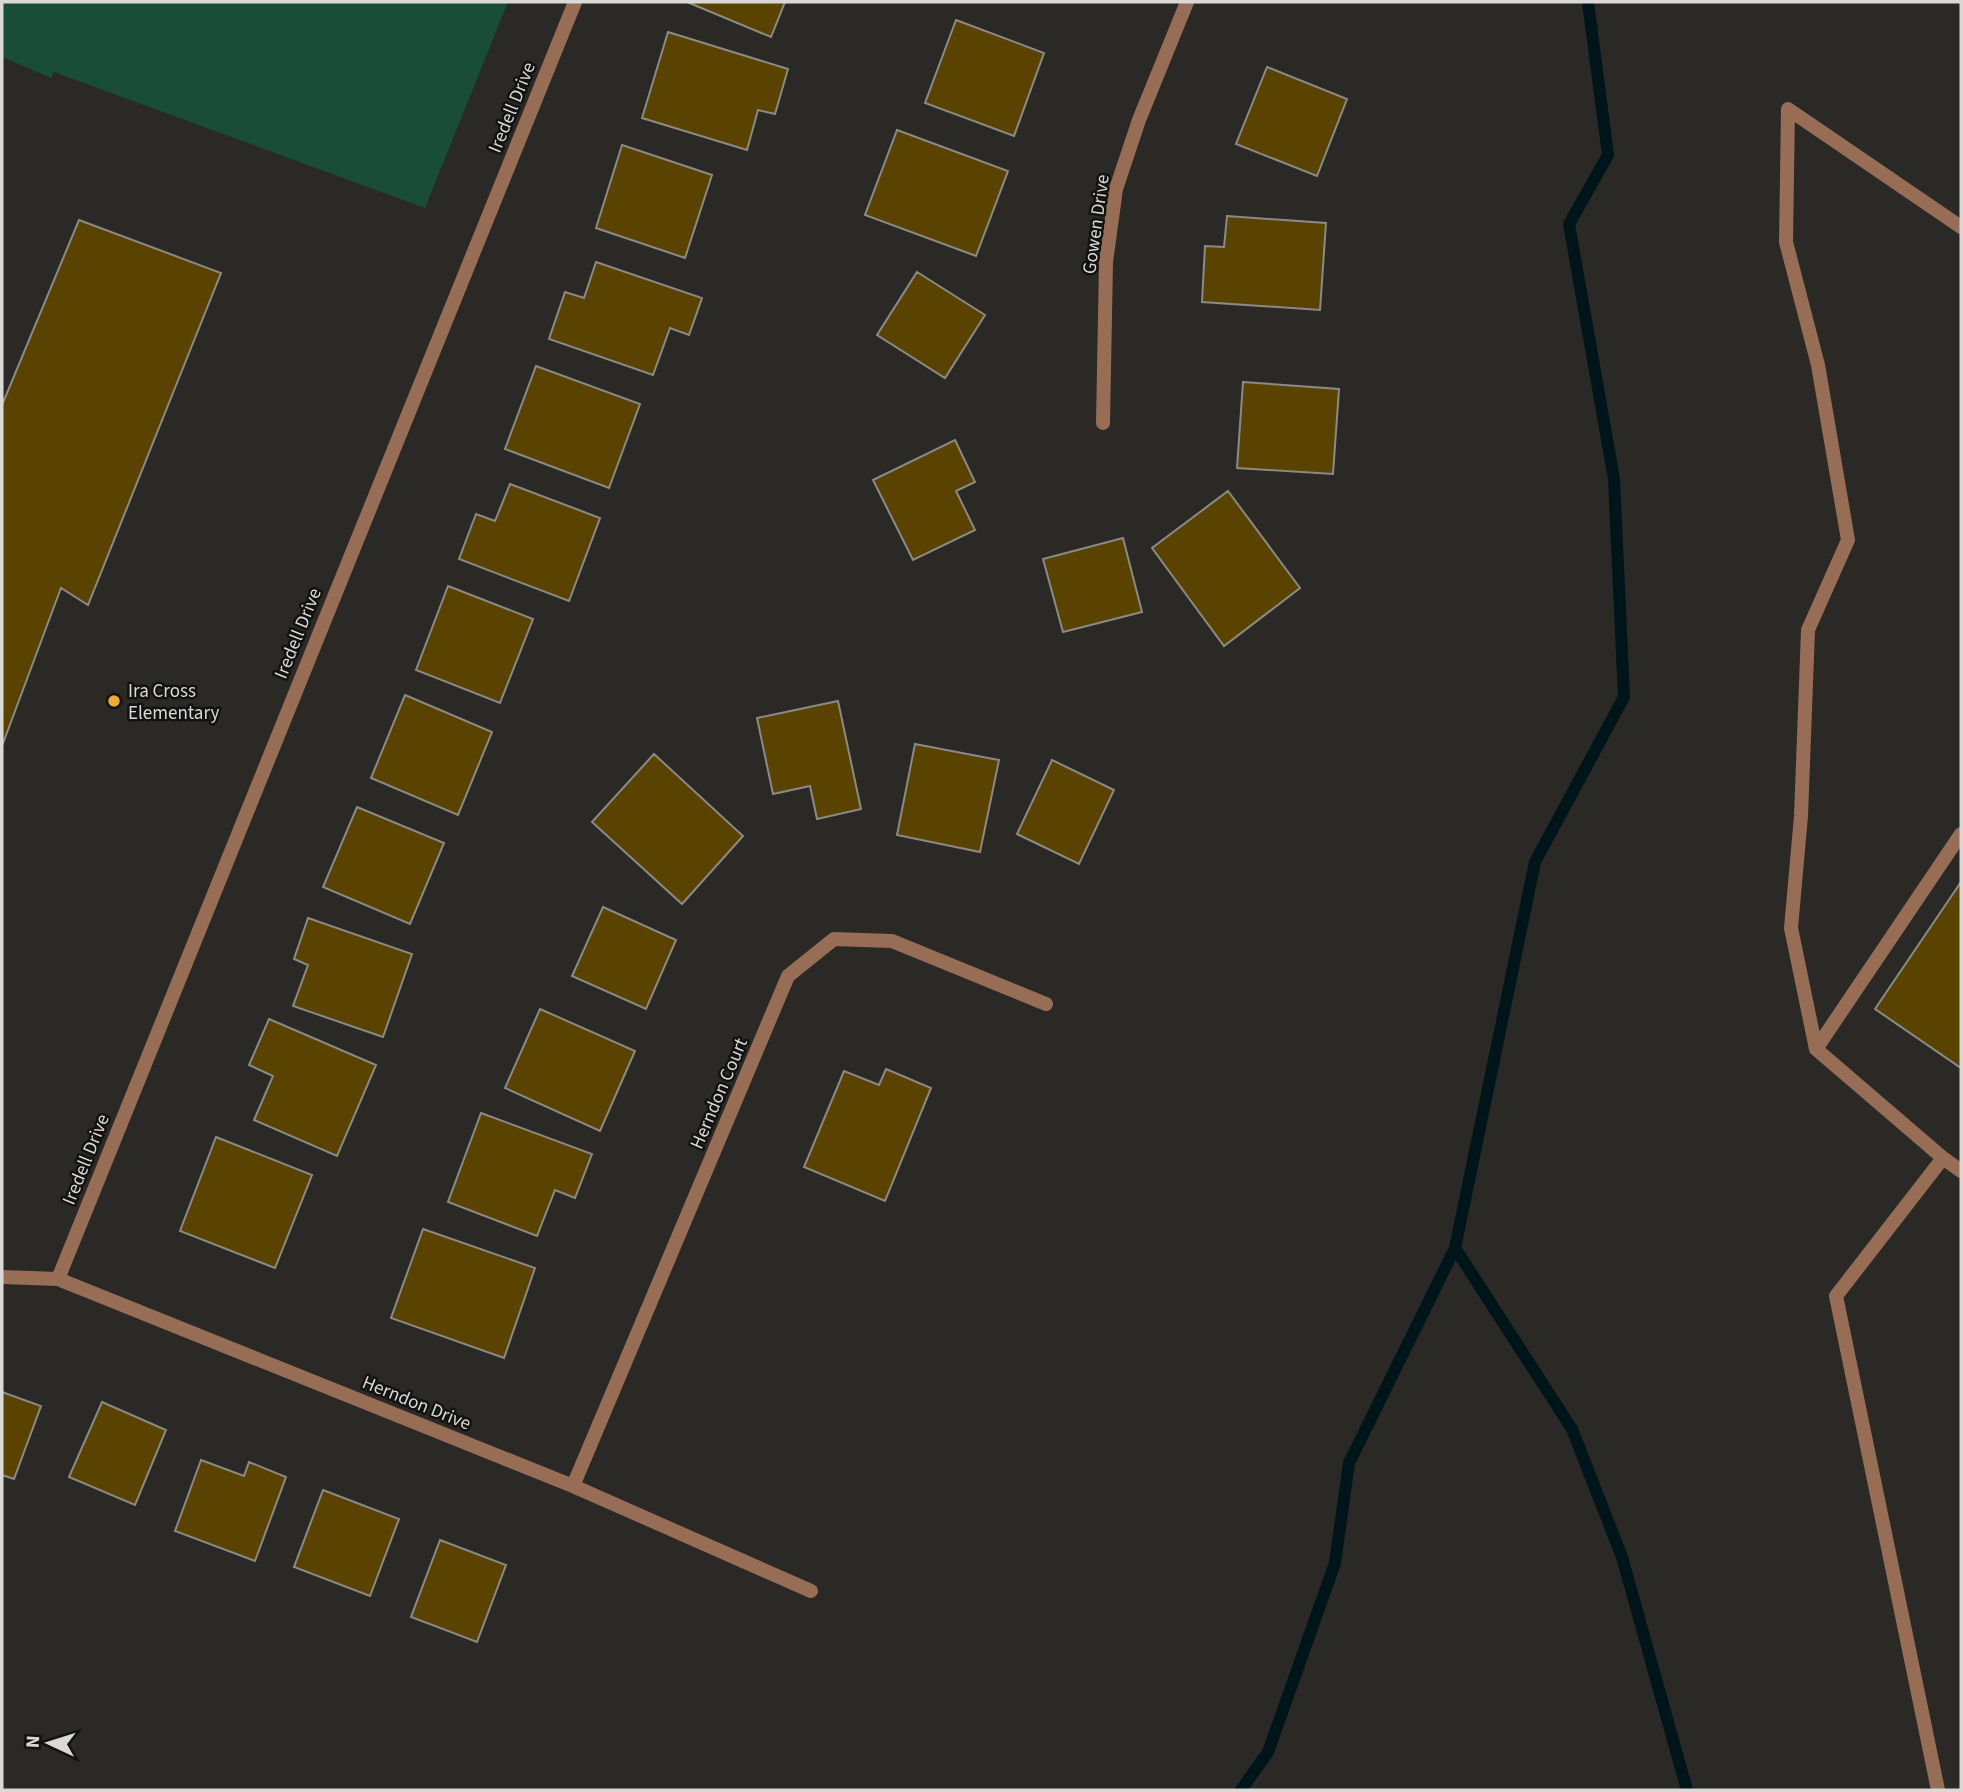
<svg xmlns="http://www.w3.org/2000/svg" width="1963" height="1792" viewBox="0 0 1963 1792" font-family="'Source Sans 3',sans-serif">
<rect width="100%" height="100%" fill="#2a2926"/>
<path fill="#194d37" d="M2,2H508L425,208L54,72L51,78L2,57Z"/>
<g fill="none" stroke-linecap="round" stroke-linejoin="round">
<path stroke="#001519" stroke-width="12" d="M1588,2L1608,155L1569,224L1614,479L1624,697L1535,862L1455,1248L1572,1429L1622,1557L1687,1790
M1241,1790L1268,1752L1335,1563L1349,1463L1455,1248"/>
</g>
<path fill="#5a4300" stroke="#8b8a87" stroke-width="2" d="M687,2H785L771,37Z
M956,20L1044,53L1014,136L925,103Z
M668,32L788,69L775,114L758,110L747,150L642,118Z
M1267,67L1347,99L1317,176L1236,144Z
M897,130L1008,171L976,256L865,215Z
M622,145L712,175L685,258L596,228Z
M1227,216L1326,223L1320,310L1202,302L1205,246L1224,247Z
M79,220L221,273L88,605L61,588L2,746V405Z
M596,262L702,298L689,335L670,328L653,375L549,339L565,292L584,298Z
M917,272L985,315L945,378L877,335Z
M536,366L640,404L609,488L505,449Z
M1243,382L1339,389L1333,474L1237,468Z
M955,440L975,482L956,491L975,530L913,560L873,480Z
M510,484L600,518L569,601L459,559L476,514L495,521Z
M1228,491L1300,588L1224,646L1152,548Z
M1123,538L1142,612L1063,632L1043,559Z
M448,586L533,619L500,703L416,670Z
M405,695L492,732L458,815L371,778Z
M838,701L861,809L817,819L810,786L773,794L757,718Z
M915,744L999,760L980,852L897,835Z
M654,754L743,836L682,904L592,822Z
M1052,760L1114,790L1079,864L1017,834Z
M357,807L444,843L410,924L323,887Z
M1961,882V1068L1875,1009Z
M603,907L676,940L646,1009L572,976Z
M308,918L412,954L383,1037L293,1006L308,965L294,959Z
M540,1009L635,1051L600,1131L505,1088Z
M269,1019L376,1065L337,1156L254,1120L273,1076L249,1065Z
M886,1069L931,1088L885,1201L804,1167L844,1071L879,1085Z
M481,1113L592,1154L575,1198L555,1190L537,1236L448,1202Z
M216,1137L312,1175L275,1268L180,1231Z
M423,1229L535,1268L504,1358L391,1318Z
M2,1392L41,1406L14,1479L2,1475Z
M102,1402L166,1430L135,1505L69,1477Z
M201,1460L244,1476L249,1462L286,1477L255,1561L175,1531Z
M323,1490L399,1519L370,1596L294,1567Z
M440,1540L506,1565L477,1642L411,1617Z"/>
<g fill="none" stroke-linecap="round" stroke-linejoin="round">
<path stroke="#976d56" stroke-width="14" d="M1816,1049L1791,928L1801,816L1808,630L1848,540L1818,365L1786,242L1788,109L1961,227
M1943,1158L1816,1049L1961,834
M1938,1790L1836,1296L1943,1158L1961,1171"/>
<path stroke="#976d56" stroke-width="14" d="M1103,423L1106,262L1116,189L1139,120L1187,2
M2,1277L58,1279L573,1486L811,1591
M58,1279L575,2
M573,1486L788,976L834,939L892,941L1046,1004"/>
</g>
<circle fill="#ebaa39" stroke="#121211" stroke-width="2.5" cx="114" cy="701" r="7"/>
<g text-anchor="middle" stroke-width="5" stroke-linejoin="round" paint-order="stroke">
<g font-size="19" fill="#dad9d7" stroke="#121211">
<text transform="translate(511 107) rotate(-68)" y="7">Iredell Drive</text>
<text transform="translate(1095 224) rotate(-82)" y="7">Gowen Drive</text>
<text transform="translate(297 633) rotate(-68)" y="7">Iredell Drive</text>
<text transform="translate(718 1093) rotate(-67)" y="7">Herndon Court</text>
<text transform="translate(85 1159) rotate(-68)" y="7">Iredell Drive</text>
<text transform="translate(417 1402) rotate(22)" y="7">Herndon Drive</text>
</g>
<g font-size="19" fill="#dad9d7" stroke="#121211" text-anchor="start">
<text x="128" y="697">Ira Cross<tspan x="128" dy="22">Elementary</tspan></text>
</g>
</g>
<rect width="1963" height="1792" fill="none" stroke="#dad9d7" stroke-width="7"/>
<g transform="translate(49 1743) rotate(274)" stroke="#121211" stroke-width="5" paint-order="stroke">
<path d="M0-5L12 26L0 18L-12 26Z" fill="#dad9d7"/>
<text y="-10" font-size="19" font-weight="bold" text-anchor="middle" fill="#dad9d7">N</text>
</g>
</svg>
